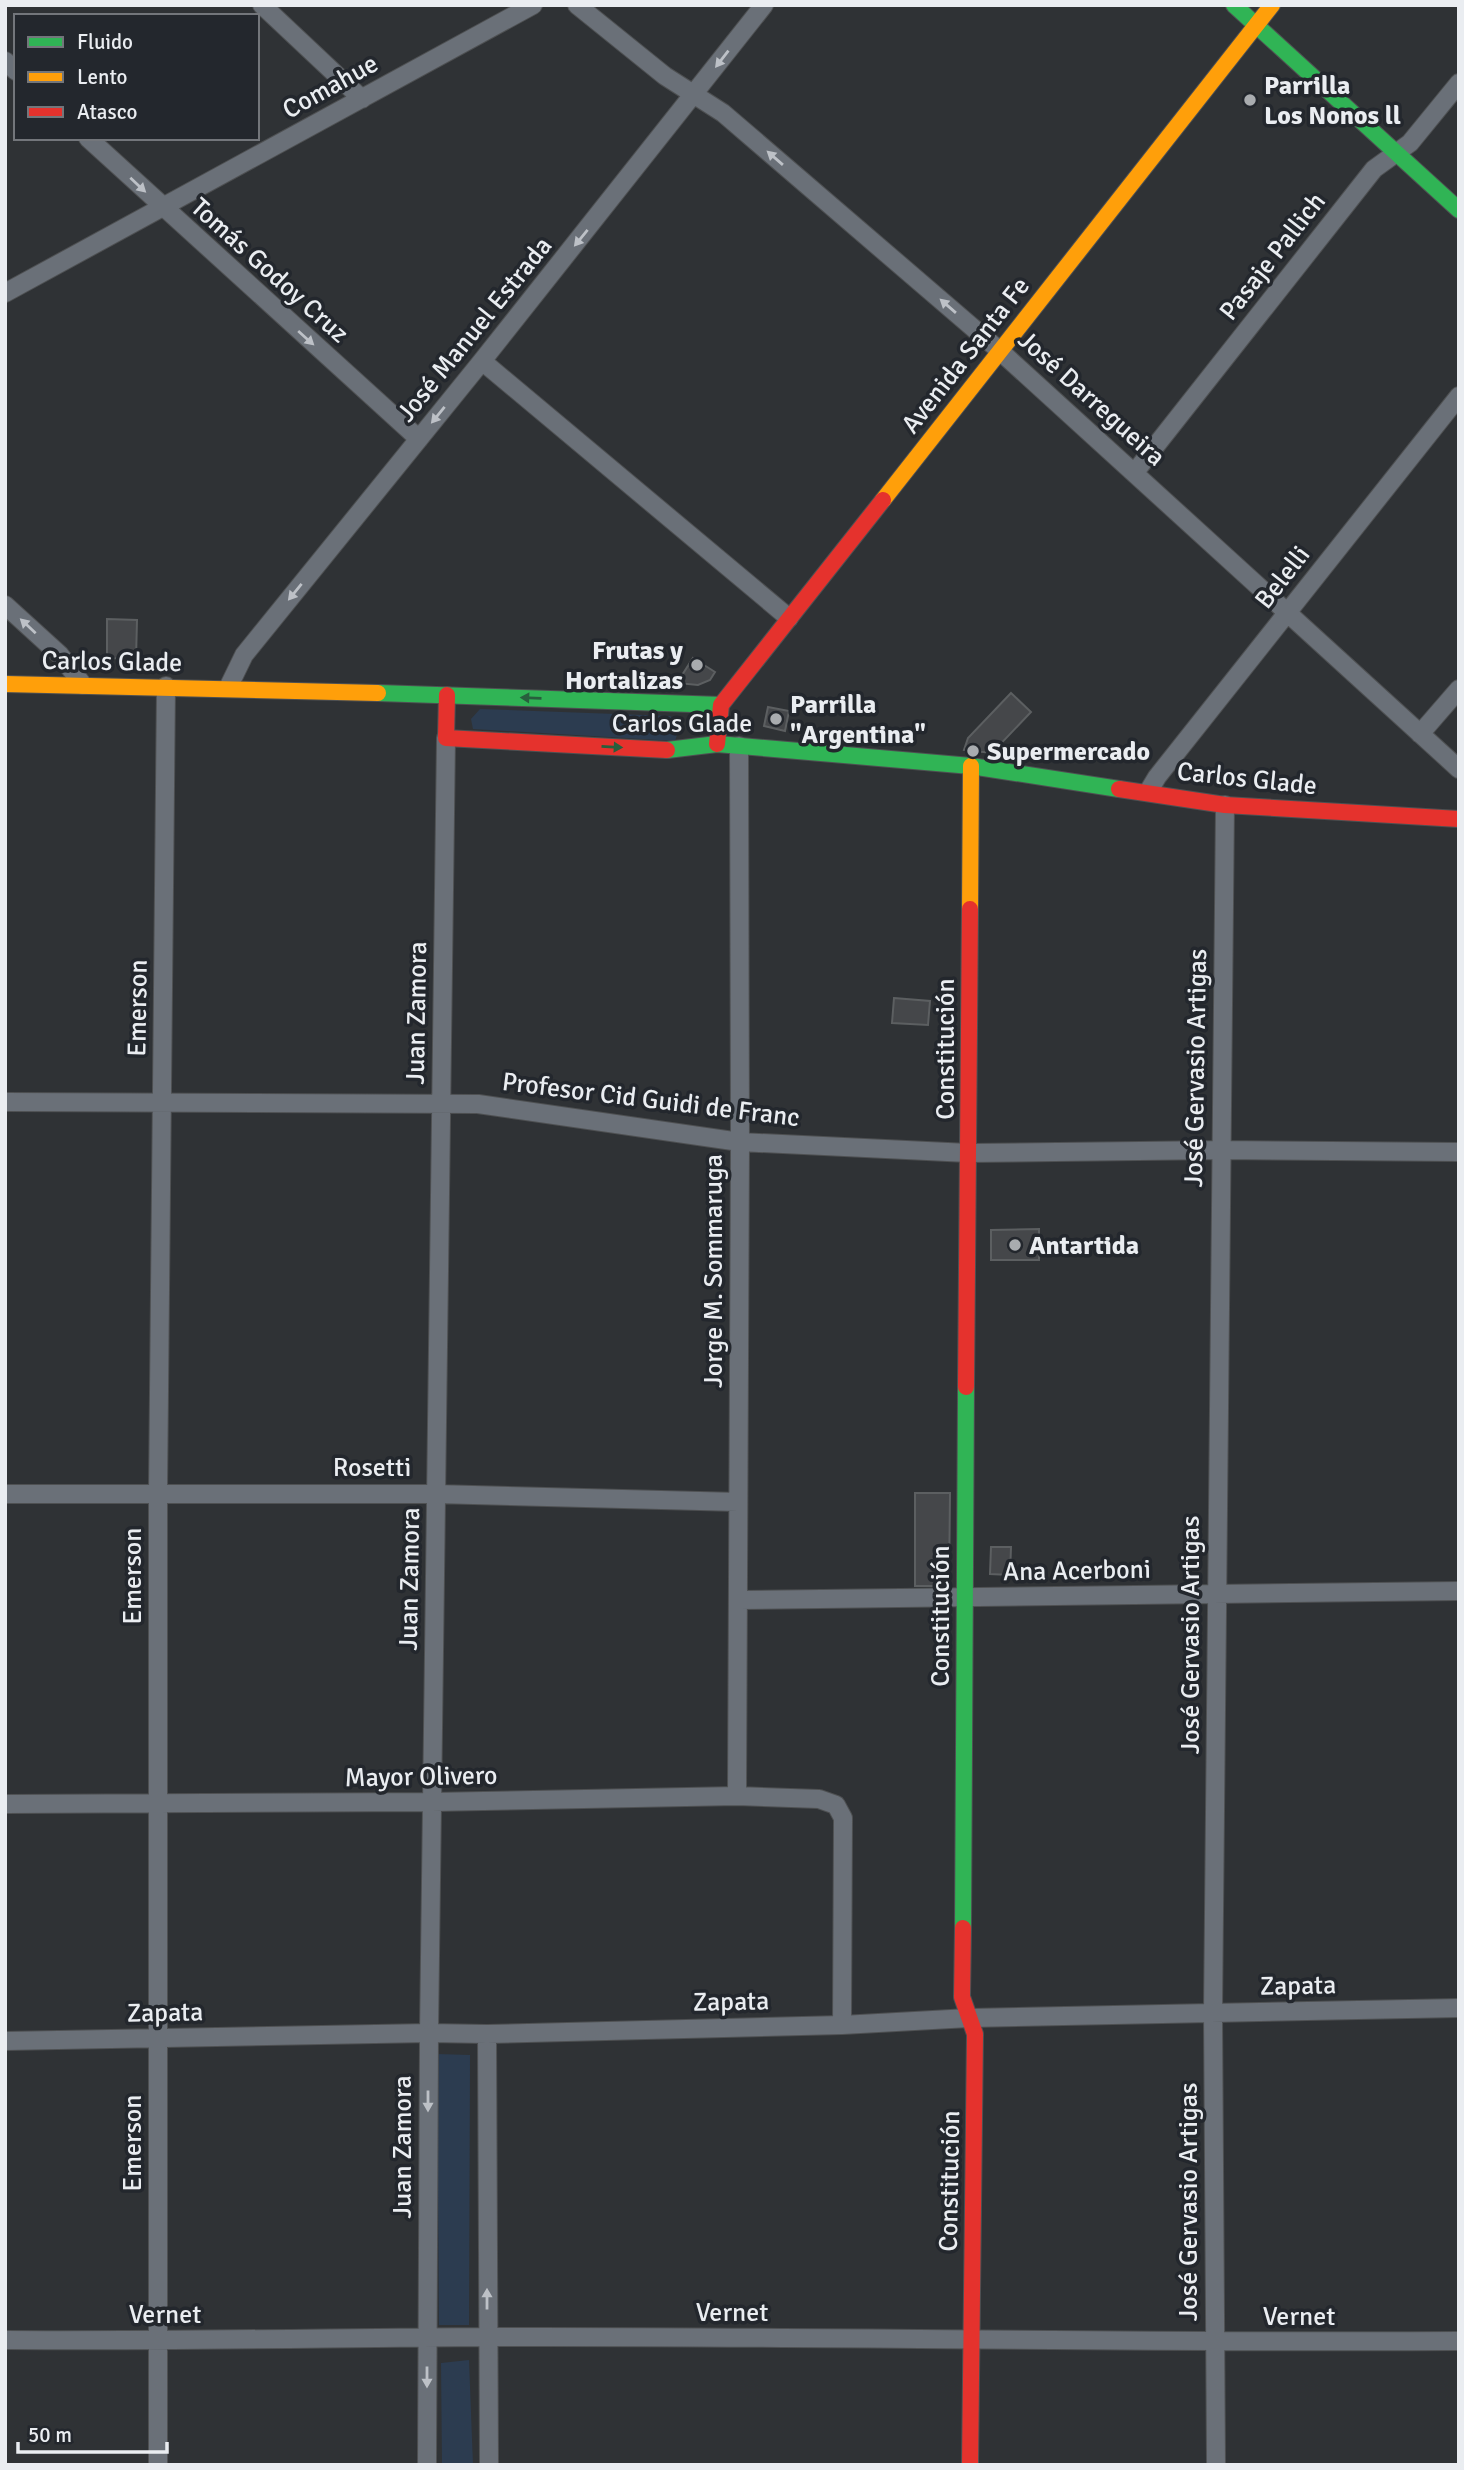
<svg xmlns="http://www.w3.org/2000/svg" width="1464" height="2470" viewBox="0 0 1464 2470" font-family="Signika,sans-serif">
<rect width="100%" height="100%" fill="#2f3235"/>
<path fill="#2c3c50" d="M480,709L670,716L675,719L679,729L675,741L473,729L471,719Z
M437,2054L470,2055L469,2325H439Z
M469,2360L473,2465H442L441,2363Z"/>
<path fill="#45474a" stroke="#5c5f61" stroke-width="2" d="M107,619L137,620L136,659L107,658Z
M693,658L715,672L710,680L698,685L677,683Z
M1011,693L1031,712L992,753L964,750L968,738Z
M768,707L789,711L785,731L764,726Z
M894,998L930,1001L928,1025L892,1023Z
M1039,1229V1260H991V1230Z
M915,1493H950L949,1586H915Z
M991,1547H1011L1010,1575L990,1574Z"/>
<g fill="none" stroke-linecap="round" stroke-linejoin="round">
<g stroke="#4e5052" stroke-width="20">
<path id="street" d="M262,5L362,99
M577,5L665,76L723,113L1000,351L1459,769
M5,61L16,71
M88,138L419,439
M5,293L533,5
M482,361L789,618
M1135,472L1374,169L1410,143L1459,83
M5,605L60,655L83,685
M228,688L244,655L482,361L764,5
M1420,734L1459,689
M1148,792L1157,777L1459,396
M5,1102L478,1104L740,1142L968,1153L1220,1150L1459,1152
M5,1494H436L738,1502
M739,1600L1459,1591
M737,1796L740,1142L739,746
M5,1804L432,1802L737,1796L819,1799L836,1805L843,1818L842,2025
M487,2034L489,2465
M5,2041L429,2033L487,2034L842,2025L969,2018L1459,2008
M5,2340C166,2341 327,2338 487,2337C811,2336 1135,2343 1459,2341
M158,2465V1493L166,686
M427,2465L429,2033L446,738
M1216,2465L1213,2013L1225,805"/>
</g>
<g stroke="#4e5052" stroke-width="18">
<path id="fast" d="M1234,5L1459,210
M378,693L721,705
M667,750L717,744L971,766L1119,789
M963,1928L966,1387"/>
</g>
<g stroke="#4e5052" stroke-width="18">
<path id="slow" d="M883,500L1272,5
M5,684L378,693
M970,909L971,766"/>
</g>
<g stroke="#4e5052" stroke-width="18">
<path id="jam" d="M447,695L446,738L667,750
M717,744L721,705L883,500
M1119,789L1225,805L1459,819
M966,1387L970,909
M963,1928L962,1997L975,2034L970,2465"/>
</g>
<use href="#street" stroke="#6a7078" stroke-width="18"/>
<use href="#fast" stroke="#30b455" stroke-width="16"/>
<use href="#slow" stroke="#ff9f0a" stroke-width="16"/>
<use href="#jam" stroke="#e5322d" stroke-width="16"/>
</g>
<defs><path id="oneway-solid" d="M-6-.8H1V-3.2L6.5 0L1 3.2V.8H-6Z" transform="scale(1.75)"/></defs>
<g fill="#bdc1c7">
<use href="#oneway-solid" transform="translate(722 59) rotate(128)"/>
<use href="#oneway-solid" transform="translate(775 158) rotate(-139)"/>
<use href="#oneway-solid" transform="translate(138 185) rotate(43)"/>
<use href="#oneway-solid" transform="translate(581 238) rotate(129)"/>
<use href="#oneway-solid" transform="translate(948 306) rotate(-139)"/>
<use href="#oneway-solid" transform="translate(306 338) rotate(42)"/>
<use href="#oneway-solid" transform="translate(438 415) rotate(129)"/>
<use href="#oneway-solid" transform="translate(295 592) rotate(129)"/>
<use href="#oneway-solid" transform="translate(28 626) rotate(-137)"/>
<use href="#oneway-solid" transform="translate(428 2101) rotate(90)"/>
<use href="#oneway-solid" transform="translate(487 2299) rotate(-90)"/>
<use href="#oneway-solid" transform="translate(427 2377) rotate(90)"/>
</g>
<g fill="#285f3d">
<use href="#oneway-solid" transform="translate(531 698) rotate(-178)"/>
<use href="#oneway-solid" transform="translate(612 747) rotate(3)"/>
</g>
<g fill="#a9acaf" stroke="#23272d" stroke-width="2.5">
<circle cx="1250" cy="100" r="7"/>
<circle cx="697" cy="665" r="7"/>
<circle cx="776" cy="719" r="7"/>
<circle cx="973" cy="751" r="7"/>
<circle cx="1015" cy="1245" r="7"/>
</g>
<g text-anchor="middle" stroke-width="7" stroke-linejoin="round" paint-order="stroke">
<g font-size="26" font-weight="bold" fill="#eaedf1" stroke="#23272d" text-anchor="start">
<text x="1264" y="94">Parrilla<tspan x="1264" dy="30">Los Nonos ll</tspan></text>
<text x="683" y="659" text-anchor="end">Frutas y<tspan x="683" dy="30">Hortalizas</tspan></text>
<text x="790" y="713">Parrilla<tspan x="790" dy="30">"Argentina"</tspan></text>
<text x="987" y="760">Supermercado</text>
<text x="1029" y="1254">Antartida</text>
</g>
<g font-size="26" fill="#eaedf1" stroke="#23272d">
<text transform="translate(330 86) rotate(-29)" y="9">Comahue</text>
<text transform="translate(1272 256) rotate(-52)" y="9">Pasaje Pallich</text>
<text transform="translate(270 270) rotate(42)" y="9">Tomás Godoy Cruz</text>
<text transform="translate(474 329) rotate(-51)" y="9">José Manuel Estrada</text>
<text transform="translate(965 355) rotate(-52)" y="9">Avenida Santa Fe</text>
<text transform="translate(1092 398) rotate(42)" y="9">José Darregueira</text>
<text transform="translate(1282 577) rotate(-52)" y="9">Belelli</text>
<text transform="translate(112 661) rotate(1)" y="9">Carlos Glade</text>
<text x="682" y="732">Carlos Glade</text>
<text transform="translate(1247 778) rotate(6)" y="9">Carlos Glade</text>
<text transform="translate(137 1008) rotate(-89)" y="9">Emerson</text>
<text transform="translate(416 1013) rotate(-89)" y="9">Juan Zamora</text>
<text transform="translate(945 1049) rotate(-90)" y="9">Constitución</text>
<text transform="translate(1195 1068) rotate(-89)" y="9">José Gervasio Artigas</text>
<text transform="translate(651 1099) rotate(7)" y="9">Profesor Cid Guidi de Franc</text>
<text transform="translate(713 1271) rotate(-90)" y="9">Jorge M. Sommaruga</text>
<text x="372" y="1476">Rosetti</text>
<text transform="translate(1077 1570) rotate(-1)" y="9">Ana Acerboni</text>
<text transform="translate(132 1576) rotate(-90)" y="9">Emerson</text>
<text transform="translate(409 1579) rotate(-89)" y="9">Juan Zamora</text>
<text transform="translate(940 1616) rotate(-90)" y="9">Constitución</text>
<text transform="translate(1190 1635) rotate(-90)" y="9">José Gervasio Artigas</text>
<text transform="translate(421 1776) rotate(-1)" y="9">Mayor Olivero</text>
<text transform="translate(1298 1985) rotate(-1)" y="9">Zapata</text>
<text transform="translate(731 2001) rotate(-1)" y="9">Zapata</text>
<text transform="translate(165 2012) rotate(-1)" y="9">Zapata</text>
<text transform="translate(132 2143) rotate(-90)" y="9">Emerson</text>
<text transform="translate(402 2147) rotate(-90)" y="9">Juan Zamora</text>
<text transform="translate(949 2181) rotate(-89)" y="9">Constitución</text>
<text transform="translate(1188 2202) rotate(-90)" y="9">José Gervasio Artigas</text>
<text x="732" y="2321">Vernet</text>
<text x="165" y="2323">Vernet</text>
<text x="1299" y="2325">Vernet</text>
</g>
</g>
<rect width="1464" height="2470" fill="none" stroke="#eaedf1" stroke-width="14"/>
<rect x="14" y="14" width="245" height="126" fill="#23272d" stroke="#73767b" stroke-width="2"/>
<rect x="28" y="37" width="35" height="10" fill="#30b455" stroke="#73767b" stroke-width="2"/>
<text x="77" y="49" font-size="21" fill="#eaedf1">Fluido</text>
<rect x="28" y="72" width="35" height="10" fill="#ff9f0a" stroke="#73767b" stroke-width="2"/>
<text x="77" y="84" font-size="21" fill="#eaedf1">Lento</text>
<rect x="28" y="107" width="35" height="10" fill="#e5322d" stroke="#73767b" stroke-width="2"/>
<text x="77" y="119" font-size="21" fill="#eaedf1">Atasco</text>
<path d="M18 2442v10h149v-10" fill="none" stroke="#eaedf1" stroke-width="3.5"/>
<text x="28" y="2442" font-size="21" fill="#eaedf1" stroke="#23272d" stroke-width="5" paint-order="stroke">50 m</text>
</svg>
